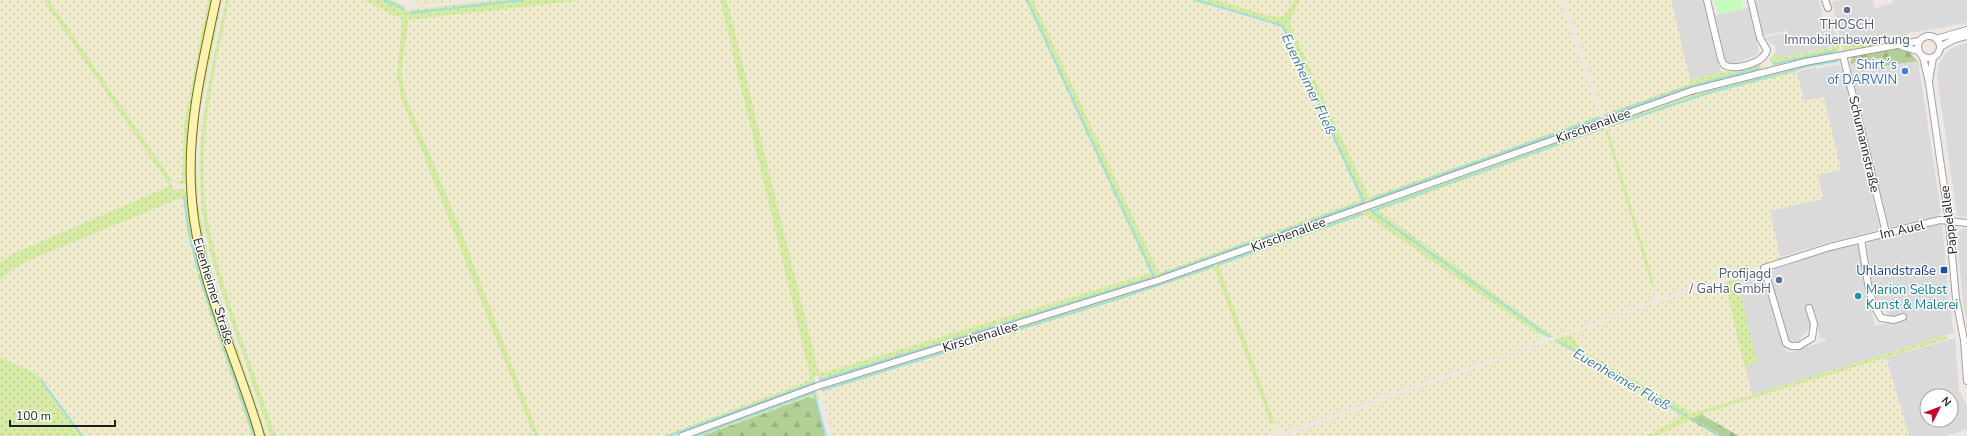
<svg xmlns="http://www.w3.org/2000/svg" width="1967" height="436" viewBox="0 0 1967 436" font-family="'Nunito Sans',sans-serif">
<defs>
<pattern id="farmland-dots" width="8" height="8" patternUnits="userSpaceOnUse"><rect width="8" height="8" fill="#efebcc"/><path d="M2 2h.1M6 6h.1" fill="none" stroke="#ccc9af" stroke-width="1.8" stroke-linecap="round"/></pattern>
<pattern id="grass-dots" width="8" height="8" patternUnits="userSpaceOnUse"><rect width="8" height="8" fill="#d6eca5"/><path d="M2 2h.1M6 6h.1" fill="none" stroke="#b7ca8e" stroke-width="1.8" stroke-linecap="round"/></pattern>
<pattern id="forest-firs" width="22" height="20" patternUnits="userSpaceOnUse"><rect width="22" height="20" fill="#b2d095"/><path d="M5 1l3.5 6h-7zM16 11l3.5 6h-7z" fill="#99b280"/></pattern>
</defs>
<rect width="100%" height="100%" fill="#efe8e2"/>
<path fill="#dbdada" fill-rule="evenodd" d="M1671,0H1703L1721,72L1690,80Z
M1755,0H1819L1823,20L1832,18L1838,42L1836,46L1778,58L1775,46L1764,38L1787,32V30L1763,36Z
M1840,0H1873L1875,8L1893,3V0H1967V23L1845,44L1841,42L1832,2Z
M1749,7L1758,45V55L1733,64L1728,63L1723,57L1713,16Z
M1967,43V217L1957,216L1937,76L1939,64L1945,54L1953,47Z
M1881,58L1883,66L1918,61L1941,211L1937,217L1891,227L1888,225L1850,65L1851,63Z
M1838,65L1842,68L1880,227L1878,230L1830,242L1780,257L1769,211L1823,198L1818,175L1823,97L1804,101L1797,72L1816,67L1817,69Z
M1942,224L1950,308L1954,333L1752,395L1744,366L1756,362L1737,279L1759,273L1762,274L1787,353L1826,341L1825,338L1821,339L1811,307L1812,325L1797,343L1789,340L1768,273L1770,271L1832,250L1853,245L1859,246L1875,326L1905,320L1904,314L1893,318L1876,303L1871,281L1866,245L1869,241Z
M1962,229H1967V320L1963,305L1957,234Z
M1955,338L1959,390L1967,407V429L1945,436H1909L1886,358ZM1927,396H1951V420H1927Z"/>
<path fill="url(#farmland-dots)" d="M0,0H43L170,186L12,254L0,263Z
M49,0H208L184,124L182,181H174L169,176Z
M229,0H363L402,19L398,87L401,98L534,436H276L221,277L212,244L205,198L204,151L206,120Z
M418,0H470L416,6Z
M584,0H720L811,377V380L809,381L663,436H539L459,225L405,92L402,63L408,20Z
M727,0H1026L1150,273L819,374Z
M1033,0H1189L1280,27L1293,50L1361,201L1159,273Z
M1217,0H1295L1283,17L1266,15Z
M1300,0H1560L1600,115L1497,153L1369,197L1291,27L1290,20Z
M1565,0H1671L1691,84L1603,114Z
M1797,72L1804,101L1824,97L1841,170L1818,175L1823,199L1770,211L1781,260L1660,298L1656,292L1608,128L1702,96Z
M1605,129L1654,294L1655,299L1651,302L1554,337L1378,211Z
M183,197L192,258L252,436H84L40,378L35,373L0,357V280L13,269L30,260Z
M1365,214L1542,337V339L1540,342L1280,433L1219,267Z
M1214,268L1275,432L1273,436H832L822,393L826,390L1122,299Z
M1725,282L1752,395L1693,413L1585,352L1580,347L1571,334L1656,303Z
M1553,340L1678,413L1679,419L1646,436H1285Z
M1886,358L1909,436H1739L1702,414Z
M1690,420L1718,436H1656L1680,424Z"/>
<path fill="url(#grass-dots)" d="M43,0H49L169,176L174,181H182L184,124L208,0H212C199,61 184,120 186,183L180,185L172,180L170,182L173,187L172,190L184,189L187,192L191,228L200,268L198,272L202,275L256,436H252C226,357 192,280 183,197L30,260L13,269L0,280V263L12,254L170,186Z
M220,0H222L199,116L196,157L198,203L211,271L267,436H265C253,402 242,367 230,333C210,273 190,213 194,149C197,99 210,49 220,0Z
M226,0H229C218,57 203,115 204,174C204,223 219,269 234,316C248,356 262,396 276,436H270C257,399 245,361 232,324C217,279 202,234 200,186C197,123 213,61 226,0Z
M363,0H391L404,6L406,11L410,12V10L496,0H584L409,20L402,63L403,84L407,99L459,225L539,436H534L401,98L397,77L402,19Z
M720,0H727L819,374L1150,273L1026,0H1033L1159,273L1361,200L1283,29C1273,20 1207,5 1189,0H1217L1266,15L1282,17L1295,0H1300L1290,20L1291,27L1369,197L1497,153L1600,115L1601,118L1599,120L1161,278L820,383L818,375L815,376L814,385L674,436H663L811,380Z
M1907,34L1908,41L1884,46L1882,38Z
M1879,38V46L1845,52L1843,51L1841,42L1845,44Z
M1838,42L1840,53L1774,67L1769,60L1776,52L1778,58L1836,46Z
M1761,62V69L1757,71L1607,118L1603,114L1690,84V80Z
M1796,66L1797,72L1702,96L1608,128V123L1696,92Z
M1603,124L1605,129L1379,211L1554,337L1549,338L1540,333L1538,334L1365,215L1219,266L1278,431L1274,423L1271,424L1214,268L1122,299L844,384L826,390L822,393L821,389L823,387L1139,290Z
M1608,129L1655,286L1652,287L1605,130Z
M1737,279L1757,362L1744,366L1725,282Z
M1571,334L1580,347L1585,352L1693,413L1946,335L1947,339L1702,414L1656,436H1646L1679,419L1678,413L1553,340Z
M0,357L35,373L40,378L84,436H0Z
M814,391L817,393L820,401L809,397L702,436H688Z"/>
<path fill="url(#forest-firs)" d="M1900,47L1910,49L1911,54L1918,61L1883,66L1881,58L1852,63L1850,65L1852,56Z
M809,397L817,400L825,436H702Z
M1702,414L1706,417L1739,436H1718L1690,420Z"/>
<path fill="#c4fcbc" d="M1715,0H1741L1743,9L1719,14Z"/>
<g fill="none" stroke-linecap="round" stroke-linejoin="round">
<path stroke="#a0dddf" stroke-width="2" d="M384,0L404,9
M1196,0L1277,24L1283,27L1364,202
M410,13L522,0
M1773,64L1835,51
M1607,115L1682,89L1759,68
M1609,126L1711,92L1809,66L1838,61
M184,197L189,234L198,271
M1372,199L1599,118
M1219,264L1362,214
M199,275L254,436
M1160,275L1364,202
M970,334L1154,277L1027,0
M1550,337L1371,211L1603,128
M1557,341L1687,416
M41,380L82,436
M820,380L964,336
M823,390L1117,299L1214,266
M814,393L826,436
M1692,419L1722,436
M668,436L814,383
M696,436L815,392"/>
<g stroke="#a1a1a1" stroke-width="8">
<path id="street" d="M1707,0L1721,59L1724,65C1736,71 1764,63 1767,50L1760,38L1751,0
M1825,0L1828,8
M1918 47a11 11 0 1 1 22 0a11 11 0 1 1-22 0Z
M1936,39L1967,30
M1901,46L1918,51
M1940,47L1955,39L1967,36
M1843,55L1886,233
M1923,57L1929,83L1949,221L1956,299L1964,340L1967,381
M1929,81L1933,58
M1861,239L1868,284L1873,304L1881,318L1894,320L1903,317
M1809,308L1814,324L1812,338L1799,346H1791L1786,343L1764,268L1830,247L1940,220L1967,223
M682,436L818,386L1159,280L1691,91L1805,62L1919,41"/>
</g>
<g stroke="#786e00" stroke-width="10">
<path id="secondary" d="M216,0C203,61 188,122 191,186C194,273 236,354 260,436"/>
</g>
<use href="#street" stroke="#fff" stroke-width="6"/>
<use href="#secondary" stroke="#fcf2b3" stroke-width="8"/>
</g>
<g fill="#5c6f8a" stroke="#fff" stroke-width="1.5">
<circle cx="1847" cy="10" r="4"/>
<circle cx="1779" cy="280" r="4"/>
</g>
<circle fill="#3f7fe0" stroke="#fff" stroke-width="1.5" cx="1905" cy="71" r="4"/>
<rect fill="#1a4fb4" stroke="#fff" stroke-width="1.5" x="1940" y="266" width="8" height="8" rx="2"/>
<circle fill="#0f9aa8" stroke="#fff" stroke-width="1.5" cx="1858" cy="296" r="4"/>
<g text-anchor="middle" stroke-width="3" stroke-linejoin="round" paint-order="stroke">
<g font-size="13" fill="#4e5e75" stroke="#fff">
<text x="1847" y="29">THOSCH<tspan x="1847" dy="15">Immobilenbewertung</tspan></text>
<text x="1771" y="278" text-anchor="end">Profijagd<tspan x="1771" dy="15">/ GaHa GmbH</tspan></text>
</g>
<g font-size="13" fill="#366cbe" stroke="#fff" text-anchor="end">
<text x="1897" y="69">Shirt´s<tspan x="1897" dy="15">of DARWIN</tspan></text>
</g>
<g font-size="13" fill="#1d1d1d" stroke="#fff">
<text transform="translate(1593 125) rotate(-20)" y="5">Kirschenallee</text>
<text transform="translate(1865 144) rotate(77)" y="5">Schumannstraße</text>
<text transform="translate(1948 220) rotate(-97)" y="5">Pappelallee</text>
<text transform="translate(1902 229) rotate(-13)" y="5">Im Auel</text>
<text transform="translate(1288 234) rotate(-20)" y="5">Kirschenallee</text>
<text transform="translate(214 291) rotate(73)" y="5">Euenheimer Straße</text>
<text transform="translate(980 336) rotate(-17)" y="5">Kirschenallee</text>
</g>
<g font-size="13" fill="#164399" stroke="#fff" text-anchor="end">
<text x="1936" y="275">Uhlandstraße</text>
</g>
<g font-size="13" fill="#0d838f" stroke="#fff" text-anchor="start">
<text x="1866" y="294">Marion Selbst<tspan x="1866" dy="15">Kunst &amp; Malerei</tspan></text>
</g>
<g font-size="14" font-style="italic" fill="#3d7d99" stroke="#fff">
<text transform="translate(1309 84) rotate(65)" y="5">Euenheimer Fließ</text>
<text transform="translate(1622 379) rotate(30)" y="5">Euenheimer Fließ</text>
</g>
</g>
<g transform="translate(1939 408) rotate(48)"><circle r="19" fill="#ffffff" stroke="#a5a5a5"/>
<path d="M0-3L7 15L0 10L-7 15Z" fill="#ca0028"/>
<text y="-6" font-size="11" font-weight="bold" text-anchor="middle" fill="#1d1d1d">N</text>
</g>
<path d="M10 420v6h105v-6" fill="none" stroke="#1d1d1d" stroke-width="2"/>
<text x="16" y="420" font-size="12" fill="#1d1d1d" stroke="#ffffff" stroke-width="3" paint-order="stroke">100 m</text>
</svg>
